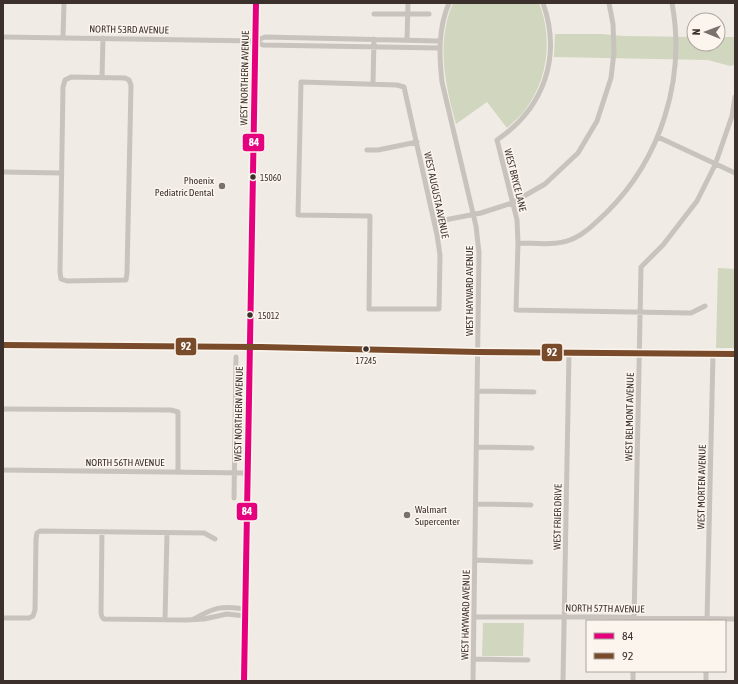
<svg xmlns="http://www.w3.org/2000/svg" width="738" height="684" viewBox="0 0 738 684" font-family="'Asap Condensed',sans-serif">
<rect width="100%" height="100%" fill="#f0ebe5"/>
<path fill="#d1d6bf" d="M453,3H539C553,38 548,80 525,110C520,117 513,122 507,128L487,102L456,124C445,85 436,42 453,3Z
M555,34H601L624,36L694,37V44H718V37H735V65L730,66L708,60L554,57Z
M718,268L735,269V348H716Z
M483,623H524L523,656H482Z"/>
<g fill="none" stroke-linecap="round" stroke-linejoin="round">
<path stroke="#c9c3be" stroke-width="5" d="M449,3C438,29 439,55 442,82L476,226L479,253L473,681
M543,3C562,57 544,108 497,140L517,220L518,243L516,310L691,313L705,306
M374,14H429
M3,37L255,41L265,37L439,41
M63,37L64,3
M407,40L408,3
M255,41L263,45L439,48
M71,77L125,78L129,80L131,85L127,273L126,280L67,281L61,279L60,272L63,87L65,80Z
M102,78L103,38
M301,82L397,85L404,87L437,235L440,255L439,309H369L370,216L298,215Z
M373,84L374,39
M658,137L735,173
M367,150H378L417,142
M3,172L61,173
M434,222L481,213L512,203L545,184L578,153L597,121L611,78L614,52L613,24L609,3
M518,243C535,243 554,246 570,240C584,235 595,223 606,213C661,159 686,79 672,3
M3,345L261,347L478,352L735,354
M478,391L534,392
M3,409L171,410L178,412V472
M477,447L532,448
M3,470L247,473
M234,498L236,357
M476,504L531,505
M102,532L101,613L102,617L104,619L187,620L204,619L227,614L245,616
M475,560L531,562
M474,617H599L735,619
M3,618H29L33,616L35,610L36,539L37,533L40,531L204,533L215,539
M194,619C213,608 222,605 245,609
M165,620L167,533
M634,621L641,267L663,245L697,201L715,165L732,116L735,97
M707,621L713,354
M473,659L528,660
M563,681L569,353
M633,681V671
M706,681V671"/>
<path stroke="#b8b1ad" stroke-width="6" d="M244,681L256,3"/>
<g stroke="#fbf5ee" stroke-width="9">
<path id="bus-1" d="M244,681L256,3"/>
</g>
<g stroke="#fbf5ee" stroke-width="9">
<path id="bus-2" d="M3,345L261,347L478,352L735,354"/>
</g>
<use href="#bus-1" stroke="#e5007d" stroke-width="6"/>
<use href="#bus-2" stroke="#7a4b2a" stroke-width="6"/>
</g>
<g fill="#3b302b" stroke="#fbf5ee" stroke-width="1.5">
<circle cx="253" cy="177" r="3.5"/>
<circle cx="250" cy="315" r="3.5"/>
<circle cx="366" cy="349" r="3.5"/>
</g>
<g fill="#7a716c" stroke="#fbf5ee" stroke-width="1.5">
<circle cx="222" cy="186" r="4"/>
<circle cx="407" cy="515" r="4"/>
</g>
<g text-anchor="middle" stroke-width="3" stroke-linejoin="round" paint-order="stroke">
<g font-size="9" fill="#3b302b" stroke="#fbf5ee" text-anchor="start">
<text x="260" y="181">15060</text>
<text x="258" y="319">15012</text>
<text x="366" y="364" text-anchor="middle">17245</text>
</g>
<g font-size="10" fill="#3b302b" stroke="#fbf5ee">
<text transform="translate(129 29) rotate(1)" y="4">NORTH 53RD AVENUE</text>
<text transform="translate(244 78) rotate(-89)" y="4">WEST NORTHERN AVENUE</text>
<text transform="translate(516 180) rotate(76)" y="4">WEST BRYCE LANE</text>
<text transform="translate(437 195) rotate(78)" y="4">WEST AUGUSTA AVENUE</text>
<text transform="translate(469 291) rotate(-90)" y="4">WEST HAYWARD AVENUE</text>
<text transform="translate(238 414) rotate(-89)" y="4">WEST NORTHERN AVENUE</text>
<text transform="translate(629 417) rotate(-89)" y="4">WEST BELMONT AVENUE</text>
<text x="125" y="466">NORTH 56TH AVENUE</text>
<text transform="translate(701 487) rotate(-89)" y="4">WEST MORTEN AVENUE</text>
<text transform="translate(557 517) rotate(-89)" y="4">WEST FRIER DRIVE</text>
<text transform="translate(605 608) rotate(1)" y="4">NORTH 57TH AVENUE</text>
<text transform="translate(465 615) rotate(-89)" y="4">WEST HAYWARD AVENUE</text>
</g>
<g font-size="10" fill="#3b302b" stroke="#fbf5ee" text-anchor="end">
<text x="214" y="184">Phoenix<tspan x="214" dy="12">Pediatric Dental</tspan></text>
<text x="415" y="513" text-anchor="start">Walmart<tspan x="415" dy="12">Supercenter</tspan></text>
</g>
</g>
<g stroke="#fbf5ee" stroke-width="1.5">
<rect x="242" y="133" width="23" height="19" rx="4" fill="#e5007d"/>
<rect x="175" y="337" width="22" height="19" rx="4" fill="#7a4b2a"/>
<rect x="541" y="343" width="22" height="19" rx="4" fill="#7a4b2a"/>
<rect x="236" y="502" width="22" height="19" rx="4" fill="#e5007d"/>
</g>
<g font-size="11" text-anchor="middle" font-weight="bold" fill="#fff">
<text x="254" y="146">84</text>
<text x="186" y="350">92</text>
<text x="552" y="356">92</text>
<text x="247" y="515">84</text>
</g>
<rect width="738" height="684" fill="none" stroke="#3b302b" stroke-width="8"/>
<rect x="586" y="620" width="140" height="52" fill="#fbf5ee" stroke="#aea6a0"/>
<rect x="594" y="633" width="20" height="6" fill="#e5007d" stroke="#aea6a0"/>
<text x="622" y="640" font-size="12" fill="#3b302b">84</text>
<rect x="594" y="653" width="20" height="6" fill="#7a4b2a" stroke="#aea6a0"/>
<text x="622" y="660" font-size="12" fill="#3b302b">92</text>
<g transform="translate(706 32) rotate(271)"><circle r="19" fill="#fbf5ee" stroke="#aea6a0"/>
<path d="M0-3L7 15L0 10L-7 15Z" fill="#7a716c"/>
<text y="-6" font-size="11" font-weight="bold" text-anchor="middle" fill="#3b302b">N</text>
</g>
</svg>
